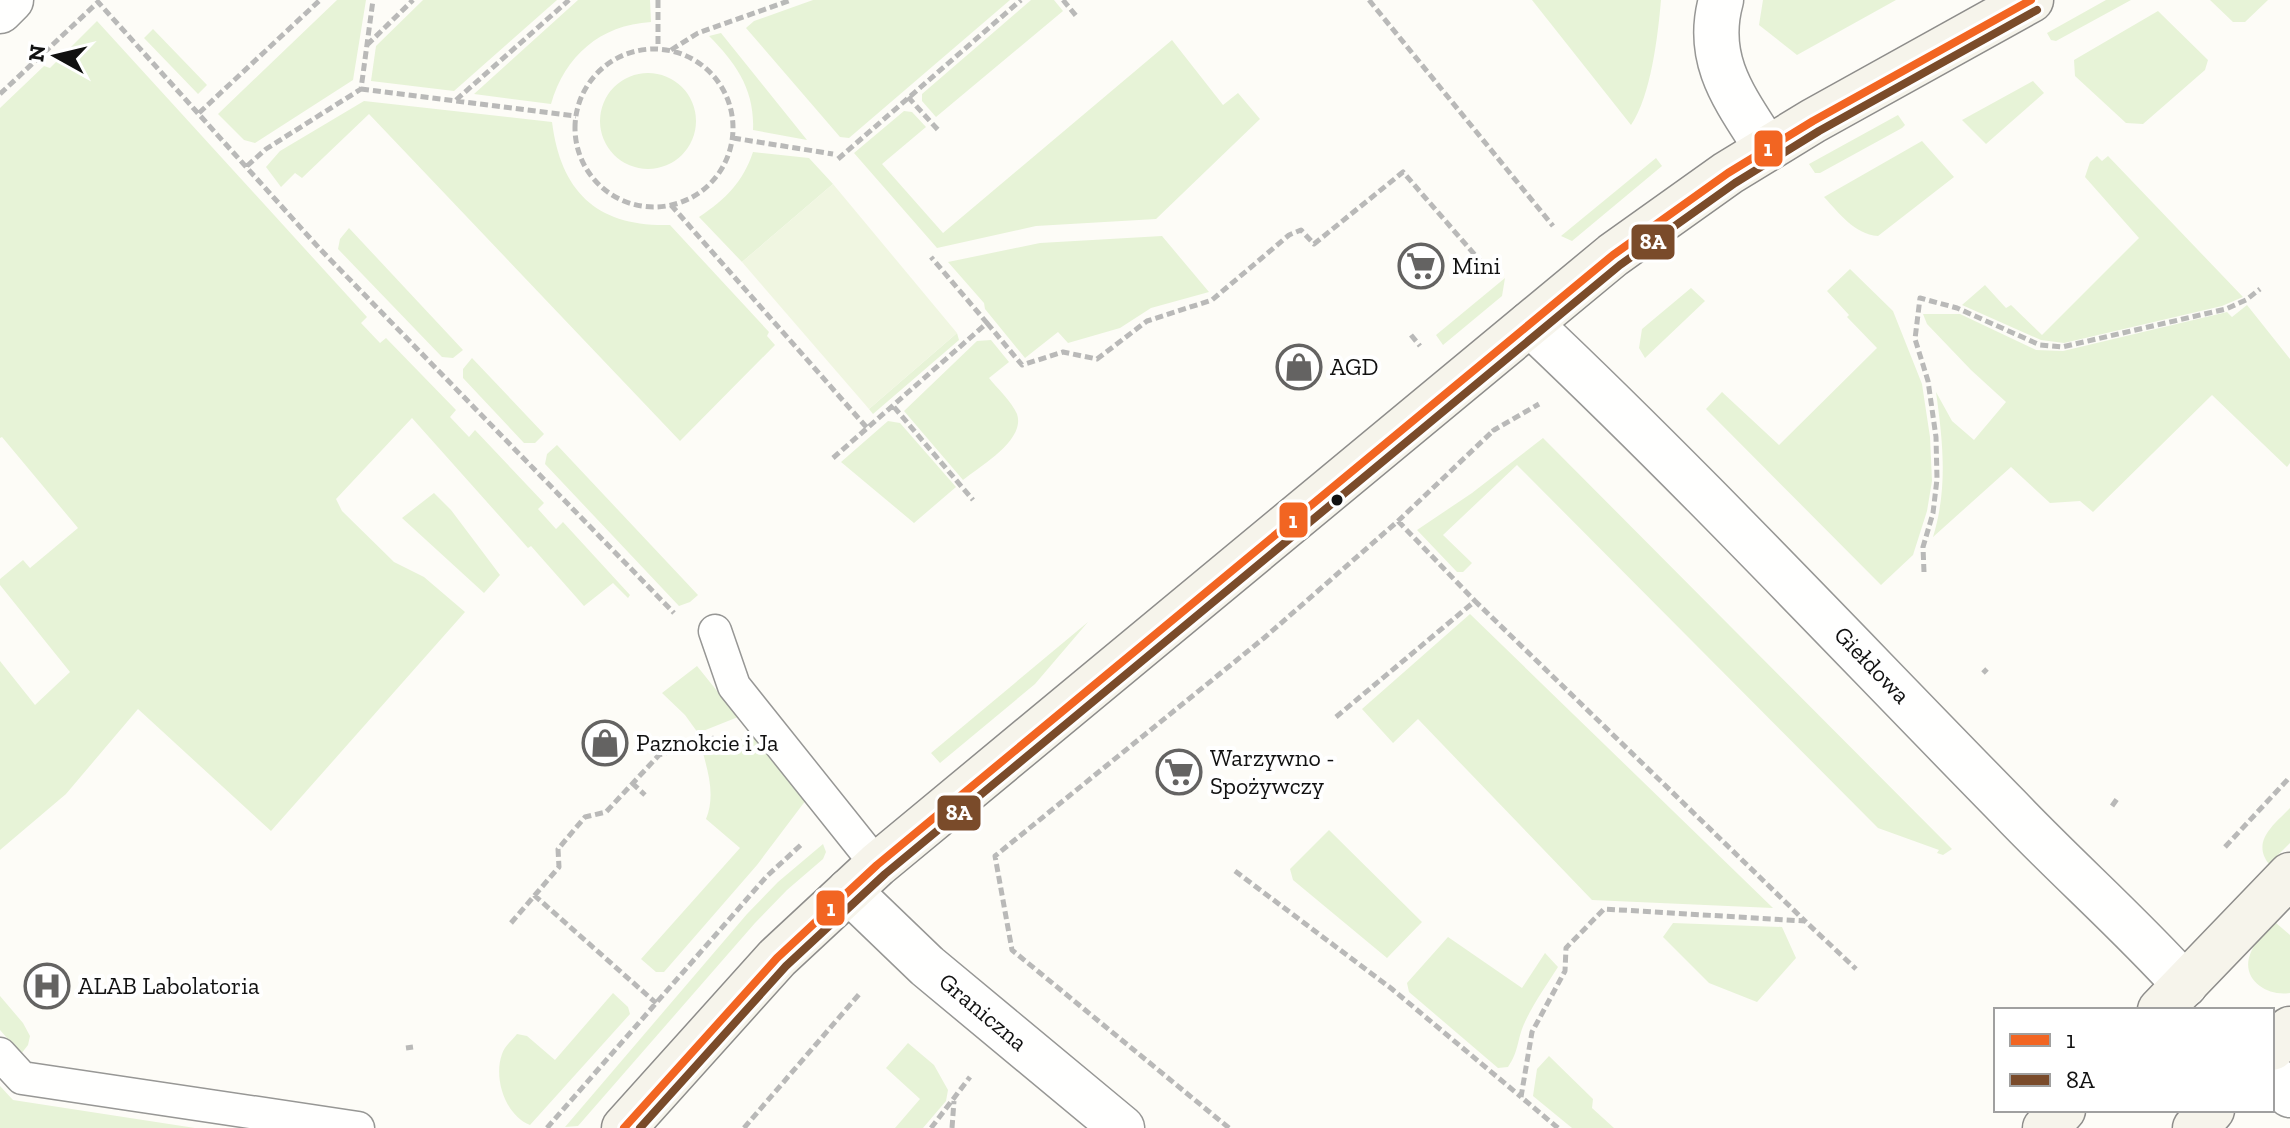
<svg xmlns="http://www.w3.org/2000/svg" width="2290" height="1128" viewBox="0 0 2290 1128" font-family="'Zilla Slab',serif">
<rect width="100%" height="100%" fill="#fdfcf7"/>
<path fill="#e7f3d7" d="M337,0H366L353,80L255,143L244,140L218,114Z
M423,0H557L454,91L371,81L376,46Z
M578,0H650L651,22C600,25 565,56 551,104L474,94Z
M813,0H1010L849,138L840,137L746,28L754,21Z
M1031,0H1054L1063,11L936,117L922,101V94Z
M1532,0H1661C1658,35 1651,96 1631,125Z
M1763,0H1896L1797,55L1759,25Z
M2106,0H2131L2056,41L2051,40L2047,33Z
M2210,0H2268L2245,22H2233Z
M2158,11L2208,60L2205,70L2143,124L2126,123L2075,76L2074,60Z
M97,21L367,317L361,323L380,343L386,338L456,410L450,417L469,437L475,430L544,503L538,509L556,529L563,522L630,595L628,598L613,583L584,606L531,546L528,548L412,418L336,499L342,511L394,562L424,577L465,612L271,831L138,709L66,794L0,850V661L35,705L70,672L0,585V579L23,560L30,568L78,528L2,437L0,438V108L44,66L50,68Z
M153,29L207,85L198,94L144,38Z
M721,33L807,140L753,130C755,90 736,63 709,36Z
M1172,40L1223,105L1238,93L1260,119L1156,219L1036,226L937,248L854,153L904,111L912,112L926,127L882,164L943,233Z
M600 121a48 48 0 1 1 96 0a48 48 0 1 1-96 0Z
M2033,81L2044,93L1986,144L1962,120Z
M364,101L552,122C561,193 598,227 670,225L769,332L767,336L775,345L680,441L369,114L302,178L295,173L281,187L266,167L280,151Z
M1898,115L1905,125L1902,128L1820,173H1815L1809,164Z
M1922,141L1954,177L1878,236C1854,234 1839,213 1824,197Z
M753,152L809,158L833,184L742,262L699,217C726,199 743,182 753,152Z
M2097,156L2102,161L2108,156L2243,297L2222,306L2064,343L2041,340L1962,305L1985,285L2006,308L2011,305L2042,335L2139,238L2085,177L2090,162Z
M1656,158L1662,166L1572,241L1561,236Z
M349,228L463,350L453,358L442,357L338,249L340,239Z
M1162,236L1209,292L1151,308L1120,328L1068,343L1058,332L1025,358L985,309L984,303L948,262L1040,243Z
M1850,269L1893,311L1922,384L1930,437L1932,481L1927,511L1913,555L1881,585L1706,409L1722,392L1779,445L1877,348L1847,317L1849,315L1827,291Z
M1505,278L1502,296L1443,345L1436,335Z
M1691,288L1705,301L1645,358L1639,348L1642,329Z
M2247,305L2290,359V463L2287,467L2212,395L2093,512L2080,501L2050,503L2011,467L1933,537C1948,488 1943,442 1936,392L1952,421L1974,440L2006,402L1971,370L1927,324L1923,314H1960L2036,350L2063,351L2227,312L2232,317Z
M957,333L959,340L873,414L869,409Z
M991,340L1009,362L989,378C997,388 1012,402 1017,414C1026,440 980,466 963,480L904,411L977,341Z
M472,358L544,434L535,443H524L463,378V369Z
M888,421L900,423L956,487L914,523L841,462Z
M1543,438L1952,849L1943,855L1937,853L1939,850L1878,828L1517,465L1443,535L1472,563L1463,572H1457L1417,530L1472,493Z
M557,445L698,595L690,602L679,606L545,464L547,454Z
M434,493L451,510L500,575L484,593L402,518Z
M1470,614L1773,908L1592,900L1418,719L1393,743L1362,709Z
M1088,622L1035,684L940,763L931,753Z
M697,666L738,717L698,733L685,715L662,693Z
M753,735L806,800L757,865L664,972H656L641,959L740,848L706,819C715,797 709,775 703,753Z
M2290,808V843L2269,864C2251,841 2274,825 2290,808Z
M1329,830L1422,922L1387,958L1293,880L1290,869Z
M823,844L826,852L823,859L787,890L755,923L578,1126L565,1127L747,914L778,882Z
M1673,923L1782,927L1796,958L1757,1002L1709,983L1663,937Z
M2276,923L2290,935V993C2267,997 2239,979 2251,952C2255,941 2268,931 2276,923Z
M1448,937L1522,988L1545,953L1558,967C1546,986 1533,1004 1524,1024C1517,1040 1519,1051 1508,1067L1498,1068L1409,992L1407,983Z
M613,993L628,1007L630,1014L530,1125C506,1116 493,1079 502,1054C504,1047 512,1040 517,1034L527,1036L555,1060Z
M0,996L23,1023L30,1036L28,1045L21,1054L0,1030Z
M908,1043L934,1065L948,1090L946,1101L923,1128H895L920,1099L886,1068Z
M1549,1056L1593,1099L1592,1108L1614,1128H1572L1533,1096L1537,1069Z
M0,1086L13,1100L195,1128H0Z"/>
<path fill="#f0f6e1" d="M833,184L957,333L869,409L742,262Z"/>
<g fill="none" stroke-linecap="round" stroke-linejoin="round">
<g stroke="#979795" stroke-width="35">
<path id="lane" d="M715,631L734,686L877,865
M0,1054L22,1078L358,1128"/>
</g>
<g stroke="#979795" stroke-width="47">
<path id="street" d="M1721,0C1704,61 1736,100 1767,149
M0,11L11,0
M1530,324C1695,480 1850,646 2009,808C2066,868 2129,923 2185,985
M849,891L927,966L1122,1128
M2272,1076L2290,1095"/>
</g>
<g stroke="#8e8d8b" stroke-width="47">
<path id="secondary" d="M2160,1010L2290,875
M2272,1048L2290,1029
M624,1128L777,958L877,865L1613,255L1728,173L1813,121L2031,0
M2045,1128L2063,1110
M2195,1128L2212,1110"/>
</g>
<path stroke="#b9b9b8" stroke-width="5" stroke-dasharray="8 4" stroke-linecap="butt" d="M658,0V48
M1063,0L1077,17
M1369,0L1553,226
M367,45L413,0
M575 128a79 79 0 1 1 158 0a79 79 0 1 1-158 0Z
M671,50L698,33L791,0
M361,89L576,116
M0,94L98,2L319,248L674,613
M908,97L939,131
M456,100L569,0
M199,113L320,0
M733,138L833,154
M838,159L1021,0
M247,166L266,149L361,89L373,0
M671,205L868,429
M987,323L1022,365L1063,352L1097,359L1147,321L1212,300L1289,235L1301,230L1314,244L1403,172L1488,270
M1411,335L1420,346
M894,407L973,500
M1493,428L1494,430L1539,404
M833,458L987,323L931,257
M1398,521L1475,601
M1924,572L1923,547L1933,513L1937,479L1936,437L1928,381L1915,339L1920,298L1957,308L2040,345L2062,347L2226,309L2246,300L2260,289
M1983,673L1987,669
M1336,717L1475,601L1805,921
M632,783L645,795
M2112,806L2117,799
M2225,847L2290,777
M1235,871L1392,989L1520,1096
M534,895L656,1003
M511,923L559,867L558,849L585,817L606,812L659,755L714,738
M406,1048L413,1047
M547,1128L767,876L803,843
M744,1128L861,992
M931,1128L970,1077
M952,1128L954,1101
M1229,1128L1012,950L995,856L1264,638L1398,521L1494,430
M1558,1128L1521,1097L1532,1032L1565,971L1566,948L1604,909L1805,921L1856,969"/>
<use href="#lane" stroke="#fffffe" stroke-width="32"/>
<use href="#street" stroke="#fffffe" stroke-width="44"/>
<use href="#secondary" stroke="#f6f4eb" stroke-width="44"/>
<g stroke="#fff" stroke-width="14">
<path id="bus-1" d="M624,1128L777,958L877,865L1613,255L1728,173L1813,121L2031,0"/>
</g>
<g stroke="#fff" stroke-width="14">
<path id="bus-2" d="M640,1128L786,966L885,874L1620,265L1735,183L1819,131L2037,10"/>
</g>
<use href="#bus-1" stroke="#f26522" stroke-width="8"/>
<use href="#bus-2" stroke="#7a4b2a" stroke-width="8"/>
</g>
<defs>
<g id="supermarket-ring" transform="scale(2.3)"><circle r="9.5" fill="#fff" stroke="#646362" stroke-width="1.5"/><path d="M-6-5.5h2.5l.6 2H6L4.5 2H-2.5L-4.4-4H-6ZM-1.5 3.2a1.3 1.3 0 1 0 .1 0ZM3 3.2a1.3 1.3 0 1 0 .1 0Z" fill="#646362"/></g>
<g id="shop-ring" transform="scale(2.3)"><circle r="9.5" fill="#fff" stroke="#646362" stroke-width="1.5"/><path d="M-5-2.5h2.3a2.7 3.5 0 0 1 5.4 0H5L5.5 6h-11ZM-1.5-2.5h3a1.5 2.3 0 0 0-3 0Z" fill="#646362"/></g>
<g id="hospital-ring" transform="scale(2.3)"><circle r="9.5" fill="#fff" stroke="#646362" stroke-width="1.5"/><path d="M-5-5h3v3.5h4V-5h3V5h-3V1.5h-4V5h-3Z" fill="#646362"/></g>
</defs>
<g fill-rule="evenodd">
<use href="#supermarket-ring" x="1421" y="266"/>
<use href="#shop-ring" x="1299" y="367"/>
<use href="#shop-ring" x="605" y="743"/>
<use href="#supermarket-ring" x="1179" y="772"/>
<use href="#hospital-ring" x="47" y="986"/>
</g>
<circle fill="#111" stroke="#fff" stroke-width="3" cx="1337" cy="500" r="7"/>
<g text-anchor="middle" stroke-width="8" stroke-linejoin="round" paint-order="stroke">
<g font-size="24" fill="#111" stroke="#fff" text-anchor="start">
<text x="1452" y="274">Mini</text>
<text x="1330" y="375">AGD</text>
<text x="636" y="751">Paznokcie i Ja</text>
<text x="1210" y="766">Warzywno -<tspan x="1210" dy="28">Spożywczy</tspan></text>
<text x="78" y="994">ALAB Labolatoria</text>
</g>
<g font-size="24" fill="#111" stroke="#fff">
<text transform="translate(1872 665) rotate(46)" y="8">Giełdowa</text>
<text transform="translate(983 1012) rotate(40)" y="8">Graniczna</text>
</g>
</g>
<g stroke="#fff" stroke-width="3">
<rect x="1753" y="129" width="31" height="39" rx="8" fill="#f26522"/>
<rect x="1630" y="223" width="46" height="38" rx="8" fill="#7a4b2a"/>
<rect x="1278" y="501" width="31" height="38" rx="8" fill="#f26522"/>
<rect x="936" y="794" width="46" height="38" rx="8" fill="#7a4b2a"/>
<rect x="815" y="889" width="31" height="38" rx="8" fill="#f26522"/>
</g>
<g font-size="22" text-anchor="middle" font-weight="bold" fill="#fff">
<text x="1768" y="156">1</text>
<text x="1653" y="249">8A</text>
<text x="1293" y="528">1</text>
<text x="959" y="820">8A</text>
<text x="831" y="916">1</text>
</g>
<rect x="1994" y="1008" width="280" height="104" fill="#ffffff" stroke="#a0a0a0" stroke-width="2"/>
<rect x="2010" y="1034" width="40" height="12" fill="#f26522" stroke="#a0a0a0" stroke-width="2"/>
<text x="2066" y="1048" font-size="24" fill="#111111">1</text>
<rect x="2010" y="1074" width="40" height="12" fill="#7a4b2a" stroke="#a0a0a0" stroke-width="2"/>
<text x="2066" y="1088" font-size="24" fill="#111111">8A</text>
<g transform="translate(56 56) rotate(278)" stroke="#ffffff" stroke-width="6" paint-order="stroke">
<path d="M0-6L14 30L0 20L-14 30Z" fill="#111111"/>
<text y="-12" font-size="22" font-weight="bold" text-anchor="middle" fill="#111111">N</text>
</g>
</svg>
